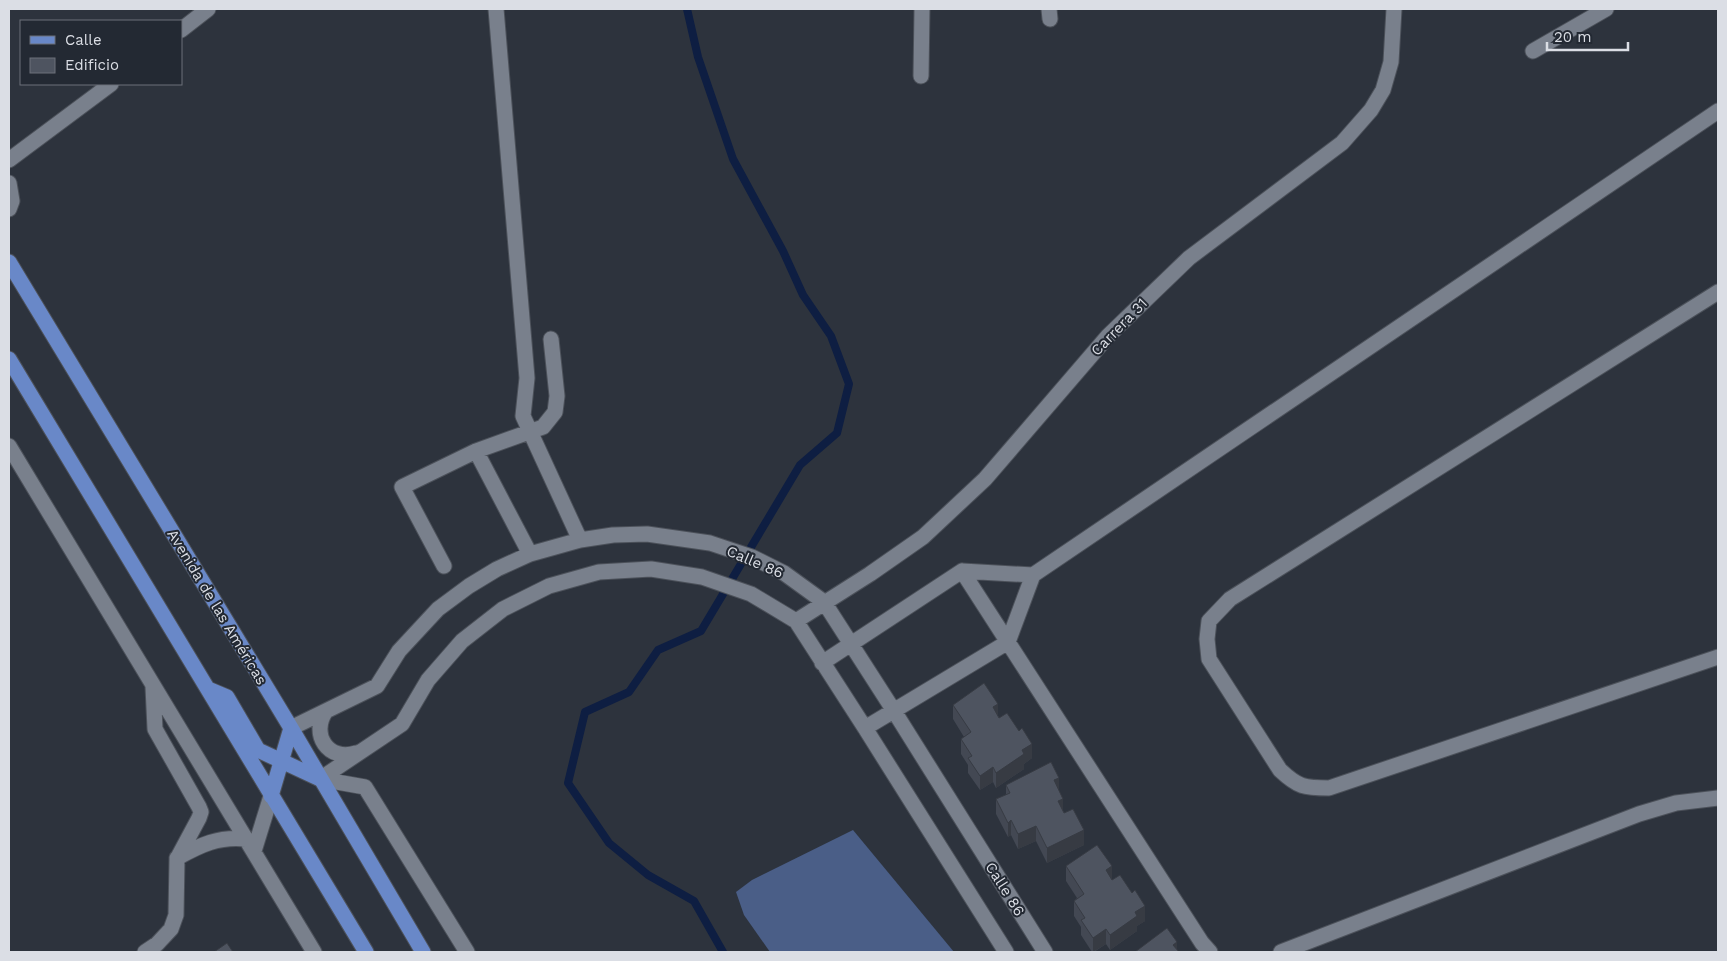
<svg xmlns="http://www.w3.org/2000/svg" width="1727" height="961" viewBox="0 0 1727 961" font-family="'Work Sans',sans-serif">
<rect width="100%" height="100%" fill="#2d333d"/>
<path fill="#4a5e87" d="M853,830L954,952H770L744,915L736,892L752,880Z"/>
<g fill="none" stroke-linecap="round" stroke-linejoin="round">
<path stroke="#0e1e42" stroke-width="8" d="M687,9L698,57L733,159L783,251L803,295L831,336L849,384L837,433L800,465L701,631L658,650L629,692L585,712L568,783L609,843L648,875L694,901L723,952"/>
<g stroke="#4c515a" stroke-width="17">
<path id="minor" d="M496,9L527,378L523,416L580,540
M1049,9L1050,19
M181,30L208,9
M1533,51L1606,9
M921,76L922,9
M9,160L111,84
M9,183L12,201L9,209
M1718,292L1230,599L1209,621L1207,639L1209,659L1280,770C1298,787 1304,788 1329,788L1718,657
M9,446L314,952
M476,451L530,554
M444,566L402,487L476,451L543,427L555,412L557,396L551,339
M962,571L1202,943L1210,952
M796,621L870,574L923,537L985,479L1108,336L1189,258L1342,143L1371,110L1383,90L1391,62L1394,9
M822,663L962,571L1033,575
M326,711C310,734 328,762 356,753
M291,728L377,686L399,651L438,609L469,586L497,569L530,554L580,540L613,535L647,534L710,543L752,557L784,573L824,602L894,711L1045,952
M865,728L1008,642L1033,575L1718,111
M320,779L402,724L428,680L462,641L503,609L549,586L599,572L651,569L702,577L751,594L796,621L865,728L1006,952
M320,779L365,787L467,952
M254,851L271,796
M177,858C200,845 219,836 246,839
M145,952L157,944L171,929L176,915L177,859L199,818L201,812L199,807L155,729L153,687
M1281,952L1639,814L1676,803L1718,798"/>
</g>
<g stroke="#4c515a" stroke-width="17">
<path id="major" d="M9,262L291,728L423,952
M9,359L366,952
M208,689L227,697L258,750L320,779
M271,796L291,728"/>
</g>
<use href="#minor" stroke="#79808c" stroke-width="15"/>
<use href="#major" stroke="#6988c8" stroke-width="15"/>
</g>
<path fill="#434853" d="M953,705L998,716L1032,758L1024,764V769L996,788L993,782L980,790L968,773V765L961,754V739L964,737L953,719Z
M1006,785L1059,791L1063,811L1084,845L1047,863L1036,841L1018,849L1011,835L1008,837L996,814V799L1006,795Z
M1066,866L1112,879L1145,921L1137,926V931L1110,950L1106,944L1094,952H1092L1081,935V927L1074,916V901L1077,898L1066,881Z"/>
<path fill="#373b43" d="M998,704V719L993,707Z
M1032,744V758L1024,764V769L996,788V773L1022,750Z
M993,767V782L980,790V776Z
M1059,778V793L1054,780Z
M1063,799V813L1058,801Z
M1011,820V835L1008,837V823Z
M1036,826V841L1018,849V834Z
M1084,830V845L1047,863V848Z
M1112,866V881L1106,870Z
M1145,906V921L1137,926V931L1110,950V935L1135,912Z
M1106,929V944L1093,952V938Z
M1177,942V952L1173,945Z"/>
<path fill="#4e5460" stroke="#373b43" d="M984,683L998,704L993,707L999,718L1007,713L1019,731L1022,728L1032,744L1022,750L1024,754L996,773L993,767L980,776L968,758L972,756L961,739L971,732L953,705Z
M1051,762L1059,778L1054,780L1063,799L1058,801L1064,813L1073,809L1084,830L1047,848L1036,826L1018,834L1011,820L1008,823L996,799L1010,793L1006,785Z
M1097,845L1112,866L1106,870L1112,880L1120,875L1132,893L1135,890L1145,906L1135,912L1137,916L1110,935L1106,929L1093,938L1081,920L1085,918L1074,901L1084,894L1066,866Z
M1167,928L1177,942L1173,945L1179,952H1135Z
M227,943L233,952H214Z"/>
<g text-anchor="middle" stroke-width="4" stroke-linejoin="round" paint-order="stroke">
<g font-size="15" fill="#dbdee5" stroke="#232933">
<text transform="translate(1119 327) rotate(-46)" y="5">Carrera 31</text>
<text transform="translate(755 562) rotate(23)" y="5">Calle 86</text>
<text transform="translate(217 607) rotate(59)" y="5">Avenida de las Américas</text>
<text transform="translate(1005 889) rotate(58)" y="5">Calle 86</text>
</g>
</g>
<rect width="1727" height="961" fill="none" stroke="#dbdee5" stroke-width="20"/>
<rect x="20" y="20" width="162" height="65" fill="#232933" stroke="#6d717a"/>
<rect x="30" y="36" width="25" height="8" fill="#6988c8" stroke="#6d717a"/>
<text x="65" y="45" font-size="15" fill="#dbdee5">Calle</text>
<rect x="30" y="58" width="25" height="15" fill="#4e5460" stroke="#6d717a"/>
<text x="65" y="70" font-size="15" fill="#dbdee5">Edificio</text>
<path d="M1547 42v8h81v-8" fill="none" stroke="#dbdee5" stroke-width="2.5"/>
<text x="1554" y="42" font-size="15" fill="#dbdee5" stroke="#232933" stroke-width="4" paint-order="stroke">20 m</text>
</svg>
